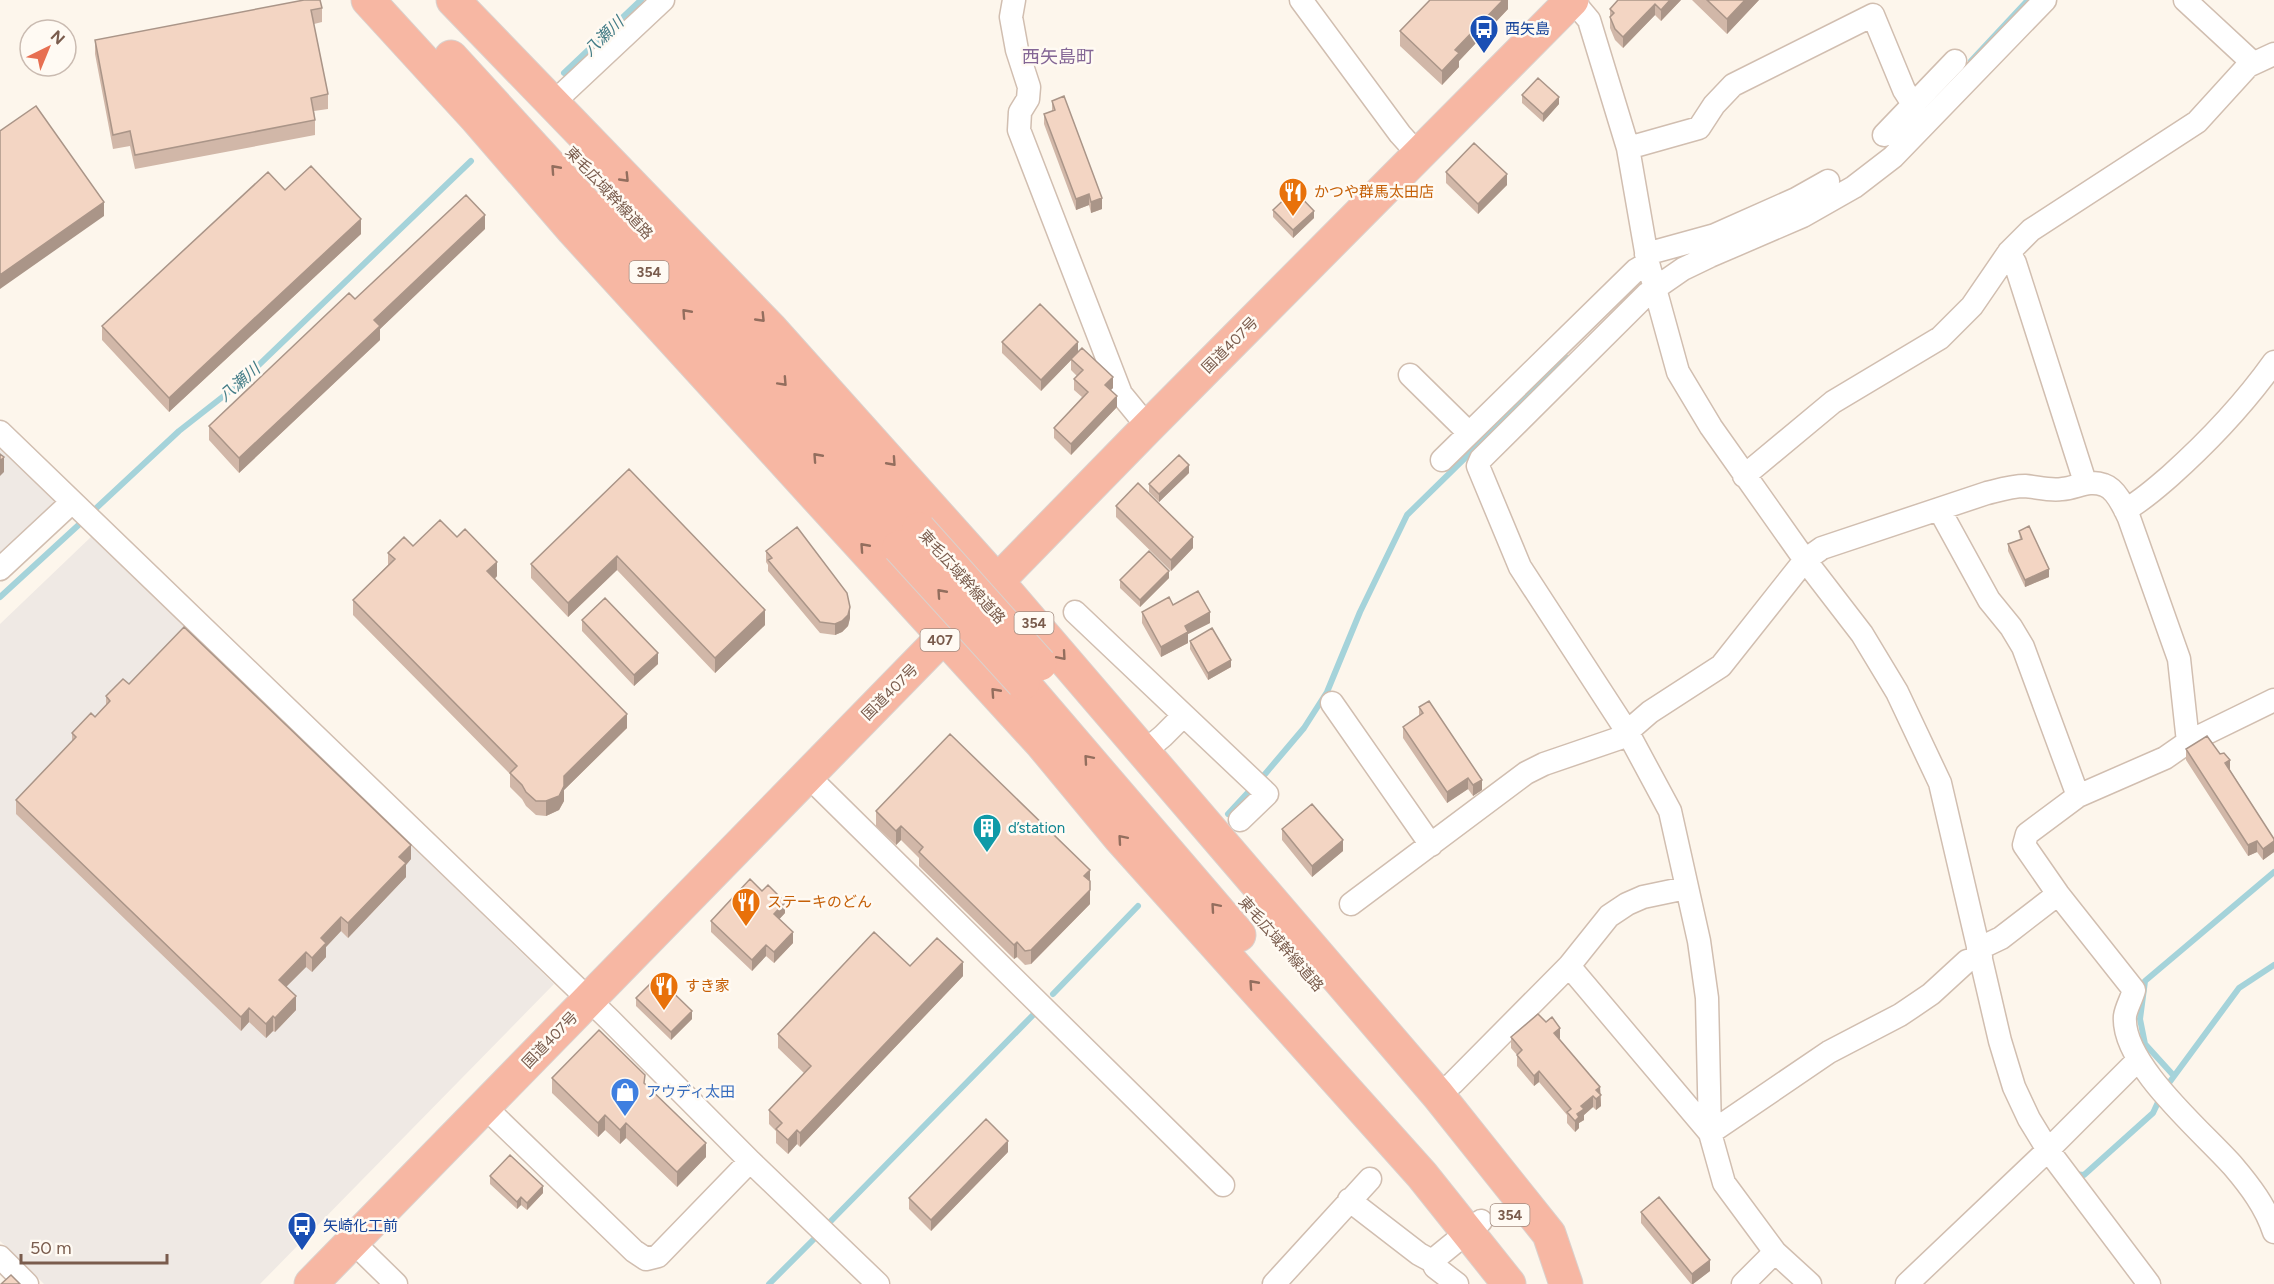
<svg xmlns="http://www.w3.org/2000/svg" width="2274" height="1284" viewBox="0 0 2274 1284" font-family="Figtree,'Noto Sans JP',sans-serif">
<rect width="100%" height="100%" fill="#fdf6ec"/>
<path fill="#efe9e4" d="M0,443L62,504L0,562Z
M93,535L554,984L260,1284H44L0,1241V624Z"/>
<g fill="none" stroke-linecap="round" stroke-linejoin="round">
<path stroke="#a5d3da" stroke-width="6" d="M1971,61L2028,0
M564,73L641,0
M91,513L179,431L239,384L471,161
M0,597L84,520
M1260,780L1304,728L1327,692L1360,612L1407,515L1567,358
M1228,814L1253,787
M1053,994L1138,906
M2174,1076L2145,1044L2140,1019L2145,981L2274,872
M2166,1087L2239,988L2274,965
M2074,1174L2084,1175L2153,1113L2160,1098
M826,1226L1035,1013
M769,1284L819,1234"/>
<g stroke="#d1beb0" stroke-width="25">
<path id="minor" d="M1014,0L1011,17L1017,50L1029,87L1028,99L1020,112L1019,130L1121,394L1148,427
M1301,0L1400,134L1418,154
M1572,0L1589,20L1628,148L1648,263L1678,372L1711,427L1805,560L1862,634L1897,692L1940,783L2000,1041L2014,1087L2029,1119L2048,1150L2149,1284
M2185,0L2253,63
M553,103L663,0
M1884,135L1955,61
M1628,148L1699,128L1714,105L1733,85L1873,15L1904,90L1913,104
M2009,252L2015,263L2085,482
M1646,254L1715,235L1796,199L1828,181
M1410,375L1469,433
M0,432L610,1020L750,1161L878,1284
M1442,460L1636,270L1648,263
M1744,476L1833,402L1940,338L1972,306L2009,252L2031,230L2197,122L2248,66L2274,54
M1939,509L1989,600L2011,627L2023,647L2078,796
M2125,510C2142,501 2156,488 2170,476C2208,442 2244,404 2274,362
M0,569L72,502
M1075,612L1267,794L1240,820
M2274,700L2188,742L2165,758L2078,796L2027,834L2024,845L2058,894L2134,990C2132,998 2126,1008 2125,1016C2121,1064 2203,1132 2233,1166C2250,1186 2266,1207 2274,1232
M1332,703L1431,845
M1145,751L1163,736L1183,716
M807,775L1223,1185
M1351,904L1526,773L1544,764L1620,738L1650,712L1721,666L1805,560L1822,548L1987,493C1999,490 2012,486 2025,486C2037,487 2050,491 2062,489C2077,488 2088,479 2104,485C2116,489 2124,507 2129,518L2179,659L2188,742
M1978,949L2001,938L2058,894
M1569,966L1710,1133
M1438,1095L1453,1083L1569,966L1609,916L1627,904L1643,897L1686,888
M485,1107L634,1251L646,1259L658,1256L750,1161
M1710,1133L1829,1052L1900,1015L1931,994L1967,961L1981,957
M1349,1200L1419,1254L1432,1261
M353,1242L396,1284
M0,1257L27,1284
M1274,1284L1370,1179
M1457,1284L1435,1267L1432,1261L1481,1221
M1743,1284L1775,1252
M1810,1284L1775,1252L1724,1183L1710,1133L1707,998L1699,941L1670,811L1628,733L1520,567L1478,466L1481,459L1647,294L1683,269L1710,256L1803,216L1854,187L1893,157L2045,0
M1907,1284L2048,1150L2138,1060"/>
</g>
<g stroke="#dad1cd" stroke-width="35">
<path id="highway" d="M368,0L477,119L573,230L1042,744L1120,838L1422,1175L1509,1284
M453,0L771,329L997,581L1438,1095L1549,1234L1566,1284
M451,57L899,547
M613,197L919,529
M1023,683L1239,935
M311,1284L1148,427L1572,0"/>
</g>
<use href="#minor" stroke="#fff" stroke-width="22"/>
<use href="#highway" stroke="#f7b7a3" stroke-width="33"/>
<g stroke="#dad1cd" stroke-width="35" stroke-linecap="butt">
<path id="highway-bridge" d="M919,529L1040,664
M899,547L1023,683"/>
</g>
<use href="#highway-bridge" stroke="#f7b7a3" stroke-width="33"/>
</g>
<path fill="#d1b7a8" d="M1508,0V9L1459,61V67L1442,85L1400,46V31Z
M1681,0L1661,21L1655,15L1623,48L1615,40L1610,28V9Z
M1692,0H1759L1727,34Z
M322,8V22L314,24L328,94V109L314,111L315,120V135L135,169L130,146L113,149L95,54V40Z
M1522,95L1559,104L1543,122L1522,103Z
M1052,101L1102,209L1091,213L1089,205L1076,210L1044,124V114L1052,111Z
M1446,172L1507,185L1478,214L1446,183Z
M285,190L361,234L169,412L102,340V326Z
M1273,210L1314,218L1293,238L1273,217Z
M485,229L380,329V340L239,473L209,440V426L355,299Z
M1002,342L1078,352L1113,388L1110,390L1117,407L1071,455L1054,438V428L1082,397L1074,390V379L1077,376L1071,370V360L1041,391L1002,353Z
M629,469L765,625L715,673L617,570L568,617L531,578V564Z
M1189,473L1159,502L1149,492V484Z
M1116,506L1193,548L1171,571L1116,517Z
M2019,531L2049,577L2025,587L2008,551V544L2020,540Z
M457,537L497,576L495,579L627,728L564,790V801L559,810L546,816L536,815L526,806L522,799L510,787V774L353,615V600L388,565V553L413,546Z
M766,551L850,618L848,626L842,632L835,635L820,633L768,571V565L766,562Z
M1169,578L1140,607L1120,588V580Z
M1173,605L1210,623L1188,634V643L1161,657L1142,623V612Z
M582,620L658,664L634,686L582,631Z
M1190,641L1231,667L1208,680L1190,649Z
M129,684L411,859L406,865V877L348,938L341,931L326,947V957L312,972L306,967L286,987L296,1010L275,1032L273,1031L266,1038L249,1022L241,1031L16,814V800L72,741V733L95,717L106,705V696Z
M1419,707L1482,790L1473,796L1468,789L1447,803L1403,738V727L1419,716Z
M2186,749L2230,770L2274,839V852L2263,860L2257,852L2248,856L2186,760Z
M876,811L1090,870V904L1031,964L1025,965L1017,957L1014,959L919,866V858L901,840L896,845L876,826Z
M1282,829L1343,851L1312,877L1282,840Z
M785,913L779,919L793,943L774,963L766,956L752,971L711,932V921Z
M910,966L963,976L800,1147L797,1144L788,1154L776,1143V1131L769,1124V1110L804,1073L778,1048V1034Z
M636,998L692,1019L671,1040L636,1006Z
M1511,1037L1560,1038L1559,1039L1600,1087L1601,1106L1596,1110L1593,1107L1584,1115V1120L1579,1123V1128L1575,1132L1567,1123V1115L1539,1082L1534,1086L1517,1066V1055L1511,1048Z
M552,1078L645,1084L706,1157L677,1187L626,1138L620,1144L605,1130L598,1137L552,1093Z
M1008,1152L931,1231L909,1209V1198Z
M490,1176L543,1193L527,1210L521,1205L517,1209L490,1184Z
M1641,1212L1710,1271L1693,1284H1691L1641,1223Z"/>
<path fill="#aa9588" d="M1503,0H1508V9L1459,61V67L1442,85V71L1455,50Z
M1670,0H1681L1661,21V10Z
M1745,0H1759L1727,34V19Z
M1655,4V15L1623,48V37Z
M1559,97V104L1543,122V114Z
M1507,174V185L1478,214V204Z
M1089,194V205L1076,210V199Z
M1102,198V209L1091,213V202Z
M104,202V216L0,289V275Z
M1314,211V218L1293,238V230Z
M485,215V229L380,329V340L239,473V458L374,320Z
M361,219V234L169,412V398Z
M1078,342V353L1041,391V380Z
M1113,377V388L1105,396V385Z
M1117,396V407L1071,455V444Z
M4,457V472L0,476V461Z
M1189,465V473L1159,502V494Z
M1193,537V548L1171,571V560Z
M617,556V570L568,617V603Z
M497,562V576L487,586V571Z
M2049,569V577L2025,587V580Z
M1169,571V578L1140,607V600Z
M850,607V618L848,626L842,632L835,635V624Z
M765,610V625L715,673V658Z
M1210,612V623L1188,634V643L1161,657V647L1185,626Z
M658,653V664L634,686V675Z
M1231,660V667L1208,680V673Z
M627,714V728L564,790V801L559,810L546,816V801L564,776Z
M2230,760V771L2225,763Z
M1468,778V789L1447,803V792Z
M1482,780V790L1473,796V785Z
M901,826V840L896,845V831Z
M1343,840V851L1312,877V866Z
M2257,841V852L2248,856V845Z
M2274,841V852L2263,860V849Z
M411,845V859L406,865V877L348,938V923L399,857Z
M1090,870V885L1084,876Z
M1090,890V904L1031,964V950Z
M785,902V913L774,925V914Z
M341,917V931L326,947V957L312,972V958L321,938Z
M793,932V943L774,963V952Z
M1017,942V957L1014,959V945Z
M766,945V956L752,971V960Z
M306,952V967L279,994V980Z
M963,962V976L800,1147V1133Z
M296,996V1010L275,1032V1018Z
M249,1008V1022L241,1031V1017Z
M692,1011V1019L671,1040V1032Z
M273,1016V1031L266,1038V1024Z
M1560,1028V1038L1554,1044V1033Z
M1539,1071V1082L1534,1086V1076Z
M1600,1087L1601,1106L1596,1110V1090Z
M1593,1096V1107L1584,1115V1120L1579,1123V1128L1575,1132V1121L1581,1106Z
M605,1115V1130L598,1137V1123Z
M626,1123V1138L620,1144V1130Z
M797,1130V1144L788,1154V1140Z
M1008,1141V1152L931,1231V1220Z
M706,1143V1157L677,1187V1172Z
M543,1186V1193L527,1210V1203Z
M521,1197V1205L517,1209V1202Z
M1710,1260V1271L1693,1284H1692V1274Z"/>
<path fill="#f3d5c3" stroke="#aa9588" stroke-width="1.5" d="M304,0H320L322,8L311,10L328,94L311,98L315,120L135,155L130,131L113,135L95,40Z
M1430,0H1503L1455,50L1459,53L1442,71L1400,31Z
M1618,0H1670L1661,10L1655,4L1623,37L1615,29L1610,17L1614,13L1610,9Z
M1707,0H1745L1727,19Z
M1538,78L1559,97L1543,114L1522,95Z
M1064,96L1102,198L1091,202L1089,194L1076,199L1044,114L1055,110L1052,101Z
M36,106L104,202L0,275V131Z
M1474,143L1507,174L1478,204L1446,172Z
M311,166L361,219L169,398L102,326L268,172L285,190Z
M1294,190L1314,211L1293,230L1273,210Z
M466,195L485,215L374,320L380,326L239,458L209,426L349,293L355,299Z
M1040,304L1078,342L1041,380L1002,342Z
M1082,348L1113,377L1105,385L1117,396L1071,444L1054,428L1088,392L1074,379L1083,370L1071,359Z
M0,454L4,457L0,461Z
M1179,455L1189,465L1159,494L1149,484Z
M629,469L765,610L715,658L617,556L568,603L531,564Z
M1138,483L1193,537L1171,560L1116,506Z
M440,520L457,537L465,529L497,562L487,571L627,714L564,776V786L559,796L546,801H536L526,792L522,785L510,773L517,766L353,600L395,559L388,553L404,537L413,546Z
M2029,526L2049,569L2025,580L2008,544L2022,539L2019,531Z
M797,527L847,593L850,607L848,615L842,621L835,624L820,622L768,560L772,558L766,551Z
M1149,551L1169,571L1140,600L1120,580Z
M1198,591L1210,612L1185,626L1188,632L1161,647L1142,612L1169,597L1173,605Z
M605,598L658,653L634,675L582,620Z
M184,627L411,845L399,857L406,863L348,923L341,917L321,938L326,943L312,958L306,952L279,980L296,996L275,1018L273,1016L266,1024L249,1008L241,1017L16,800L76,737L72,733L91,713L95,717L110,701L106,696L123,679L129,684Z
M1212,628L1231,660L1208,673L1190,641Z
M1429,701L1482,780L1473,785L1468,778L1447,792L1403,727L1423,713L1419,707Z
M950,734L1090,870L1084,876L1090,881V890L1031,950L1025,951L1017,942L1014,945L919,852L923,847L901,826L896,831L876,811Z
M2207,736L2220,754L2224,753L2230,760L2225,763L2274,839V841L2263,849L2257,841L2248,845L2186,749Z
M1312,804L1343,840L1312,866L1282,829Z
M750,879L762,891L768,885L785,902L774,914L793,932L774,952L766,945L752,960L711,921Z
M874,932L910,966L937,938L963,962L800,1133L797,1130L788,1140L776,1129L782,1123L769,1110L811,1066L778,1034Z
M657,977L692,1011L671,1032L636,998Z
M1538,1014L1546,1022L1552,1017L1560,1028L1554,1033L1600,1087L1596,1090L1601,1095L1596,1099L1593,1096L1581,1106L1584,1109L1577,1114L1579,1117L1575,1121L1567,1112L1571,1109L1539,1071L1534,1076L1517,1055L1522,1050L1511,1037Z
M599,1030L645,1075L644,1083L706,1143L677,1172L626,1123L620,1130L605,1115L598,1123L552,1078Z
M986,1119L1008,1141L931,1220L909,1198Z
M510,1155L543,1186L527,1203L521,1197L517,1202L490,1176Z
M1659,1197L1710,1260L1692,1274L1641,1212Z
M11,1275L20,1284H1Z"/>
<defs><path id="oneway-chevron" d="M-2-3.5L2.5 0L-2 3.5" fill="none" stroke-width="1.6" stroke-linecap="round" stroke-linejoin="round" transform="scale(1.5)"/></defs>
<g stroke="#936e5e">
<use href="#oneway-chevron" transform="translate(555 169) rotate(-132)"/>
<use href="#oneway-chevron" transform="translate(625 178) rotate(46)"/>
<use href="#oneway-chevron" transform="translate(686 313) rotate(-132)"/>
<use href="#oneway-chevron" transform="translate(761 318) rotate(46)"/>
<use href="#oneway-chevron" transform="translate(783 382) rotate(47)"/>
<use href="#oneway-chevron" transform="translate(817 457) rotate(-132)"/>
<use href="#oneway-chevron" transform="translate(892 462) rotate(48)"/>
<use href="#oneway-chevron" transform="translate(864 547) rotate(-132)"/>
<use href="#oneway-chevron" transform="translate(941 593) rotate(-132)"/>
<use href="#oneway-chevron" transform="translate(1062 656) rotate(49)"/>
<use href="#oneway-chevron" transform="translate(995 692) rotate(-132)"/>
<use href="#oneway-chevron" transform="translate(1088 759) rotate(-131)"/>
<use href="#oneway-chevron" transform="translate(1122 839) rotate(-131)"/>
<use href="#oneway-chevron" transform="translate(1215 907) rotate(-131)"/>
<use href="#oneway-chevron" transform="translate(1253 984) rotate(-132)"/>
</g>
<defs>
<g id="bus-pin" transform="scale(1.5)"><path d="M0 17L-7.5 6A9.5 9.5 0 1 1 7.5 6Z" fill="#1a4fb4" stroke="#fffaf3"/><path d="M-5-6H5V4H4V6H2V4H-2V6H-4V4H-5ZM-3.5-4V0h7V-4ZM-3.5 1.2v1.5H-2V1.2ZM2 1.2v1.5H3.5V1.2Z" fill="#fff"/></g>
<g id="restaurant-pin" transform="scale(1.5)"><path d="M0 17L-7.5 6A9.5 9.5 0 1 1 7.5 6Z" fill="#e8710a" stroke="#fffaf3"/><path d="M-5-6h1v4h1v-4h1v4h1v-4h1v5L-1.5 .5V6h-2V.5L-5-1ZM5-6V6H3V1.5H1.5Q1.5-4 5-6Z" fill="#fff"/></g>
<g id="building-pin" transform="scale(1.5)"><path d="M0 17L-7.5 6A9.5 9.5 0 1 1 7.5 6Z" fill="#0f9aa8" stroke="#fffaf3"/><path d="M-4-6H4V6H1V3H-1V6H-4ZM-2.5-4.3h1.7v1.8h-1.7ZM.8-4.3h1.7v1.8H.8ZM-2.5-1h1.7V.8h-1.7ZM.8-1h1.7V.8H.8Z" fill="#fff"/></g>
<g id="shop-pin" transform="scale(1.5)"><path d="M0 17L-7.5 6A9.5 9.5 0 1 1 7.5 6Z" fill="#3f7fe0" stroke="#fffaf3"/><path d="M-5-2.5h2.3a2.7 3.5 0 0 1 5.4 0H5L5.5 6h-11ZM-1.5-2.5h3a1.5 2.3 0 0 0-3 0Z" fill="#fff"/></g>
</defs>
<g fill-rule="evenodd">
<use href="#bus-pin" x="1484" y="29"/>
<use href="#restaurant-pin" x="1293" y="192"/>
<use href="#building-pin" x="987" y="828"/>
<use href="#restaurant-pin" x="746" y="902"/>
<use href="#restaurant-pin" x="664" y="986"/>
<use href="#shop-pin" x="625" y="1092"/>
<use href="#bus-pin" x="302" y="1226"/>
</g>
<g text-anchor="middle" stroke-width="5" stroke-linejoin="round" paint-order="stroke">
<g fill="#fffaf3" stroke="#a28b7f" stroke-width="1.5">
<rect x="629.5" y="261" width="39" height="22" rx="4.5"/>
<rect x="1014.5" y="612" width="39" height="22" rx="4.5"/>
<rect x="920.5" y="629" width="39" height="22" rx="4.5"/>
<rect x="1490.5" y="1204" width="39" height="22" rx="4.5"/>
</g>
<g font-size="14" font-weight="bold" fill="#7a5c4d">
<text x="649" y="277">354</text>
<text x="1034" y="628">354</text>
<text x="940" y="645">407</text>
<text x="1510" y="1220">354</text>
</g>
<g font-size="15" fill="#164399" stroke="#fffaf3" text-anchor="start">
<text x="1505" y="34">西矢島</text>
<text x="323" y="1231">矢崎化工前</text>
</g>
<g font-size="15" fill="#c56008" stroke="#fffaf3" text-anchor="start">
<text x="1314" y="197">かつや群馬太田店</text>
<text x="767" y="907">ステーキのどん</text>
<text x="685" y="991">すき家</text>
</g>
<g font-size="15" fill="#7a5c4d" stroke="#fffaf3">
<text transform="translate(609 193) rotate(47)" y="5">東毛広域幹線道路</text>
<text transform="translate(1230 345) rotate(-45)" y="5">国道407号</text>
<text transform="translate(962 577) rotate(48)" y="5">東毛広域幹線道路</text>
<text transform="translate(890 692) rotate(-45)" y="5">国道407号</text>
<text transform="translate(1281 944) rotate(49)" y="5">東毛広域幹線道路</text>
<text transform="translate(550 1040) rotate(-46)" y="5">国道407号</text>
</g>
<g font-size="15" fill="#0d838f" stroke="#fffaf3" text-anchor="start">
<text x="1008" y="833">d’station</text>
</g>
<g font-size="15" fill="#366cbe" stroke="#fffaf3" text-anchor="start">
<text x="646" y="1097">アウディ太田</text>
</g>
<g font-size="16" font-style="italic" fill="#437c86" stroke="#fffaf3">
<text transform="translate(603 36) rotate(-44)" y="6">八瀬川</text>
<text transform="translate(239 382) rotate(-41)" y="6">八瀬川</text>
</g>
<g font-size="18" fill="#846695" stroke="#fffaf3">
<text x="1058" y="63">西矢島町</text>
</g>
</g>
<g transform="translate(48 48) rotate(43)"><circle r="28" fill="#fffaf3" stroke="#cabbb1" stroke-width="1.5"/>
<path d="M0-4.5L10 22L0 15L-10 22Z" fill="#e76f51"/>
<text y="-9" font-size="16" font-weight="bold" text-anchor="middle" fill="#7a5c4d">N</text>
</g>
<path d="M21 1254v9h146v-9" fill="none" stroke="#7a5c4d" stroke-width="3"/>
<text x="30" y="1254" font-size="18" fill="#7a5c4d" stroke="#fffaf3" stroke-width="4.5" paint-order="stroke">50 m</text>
</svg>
